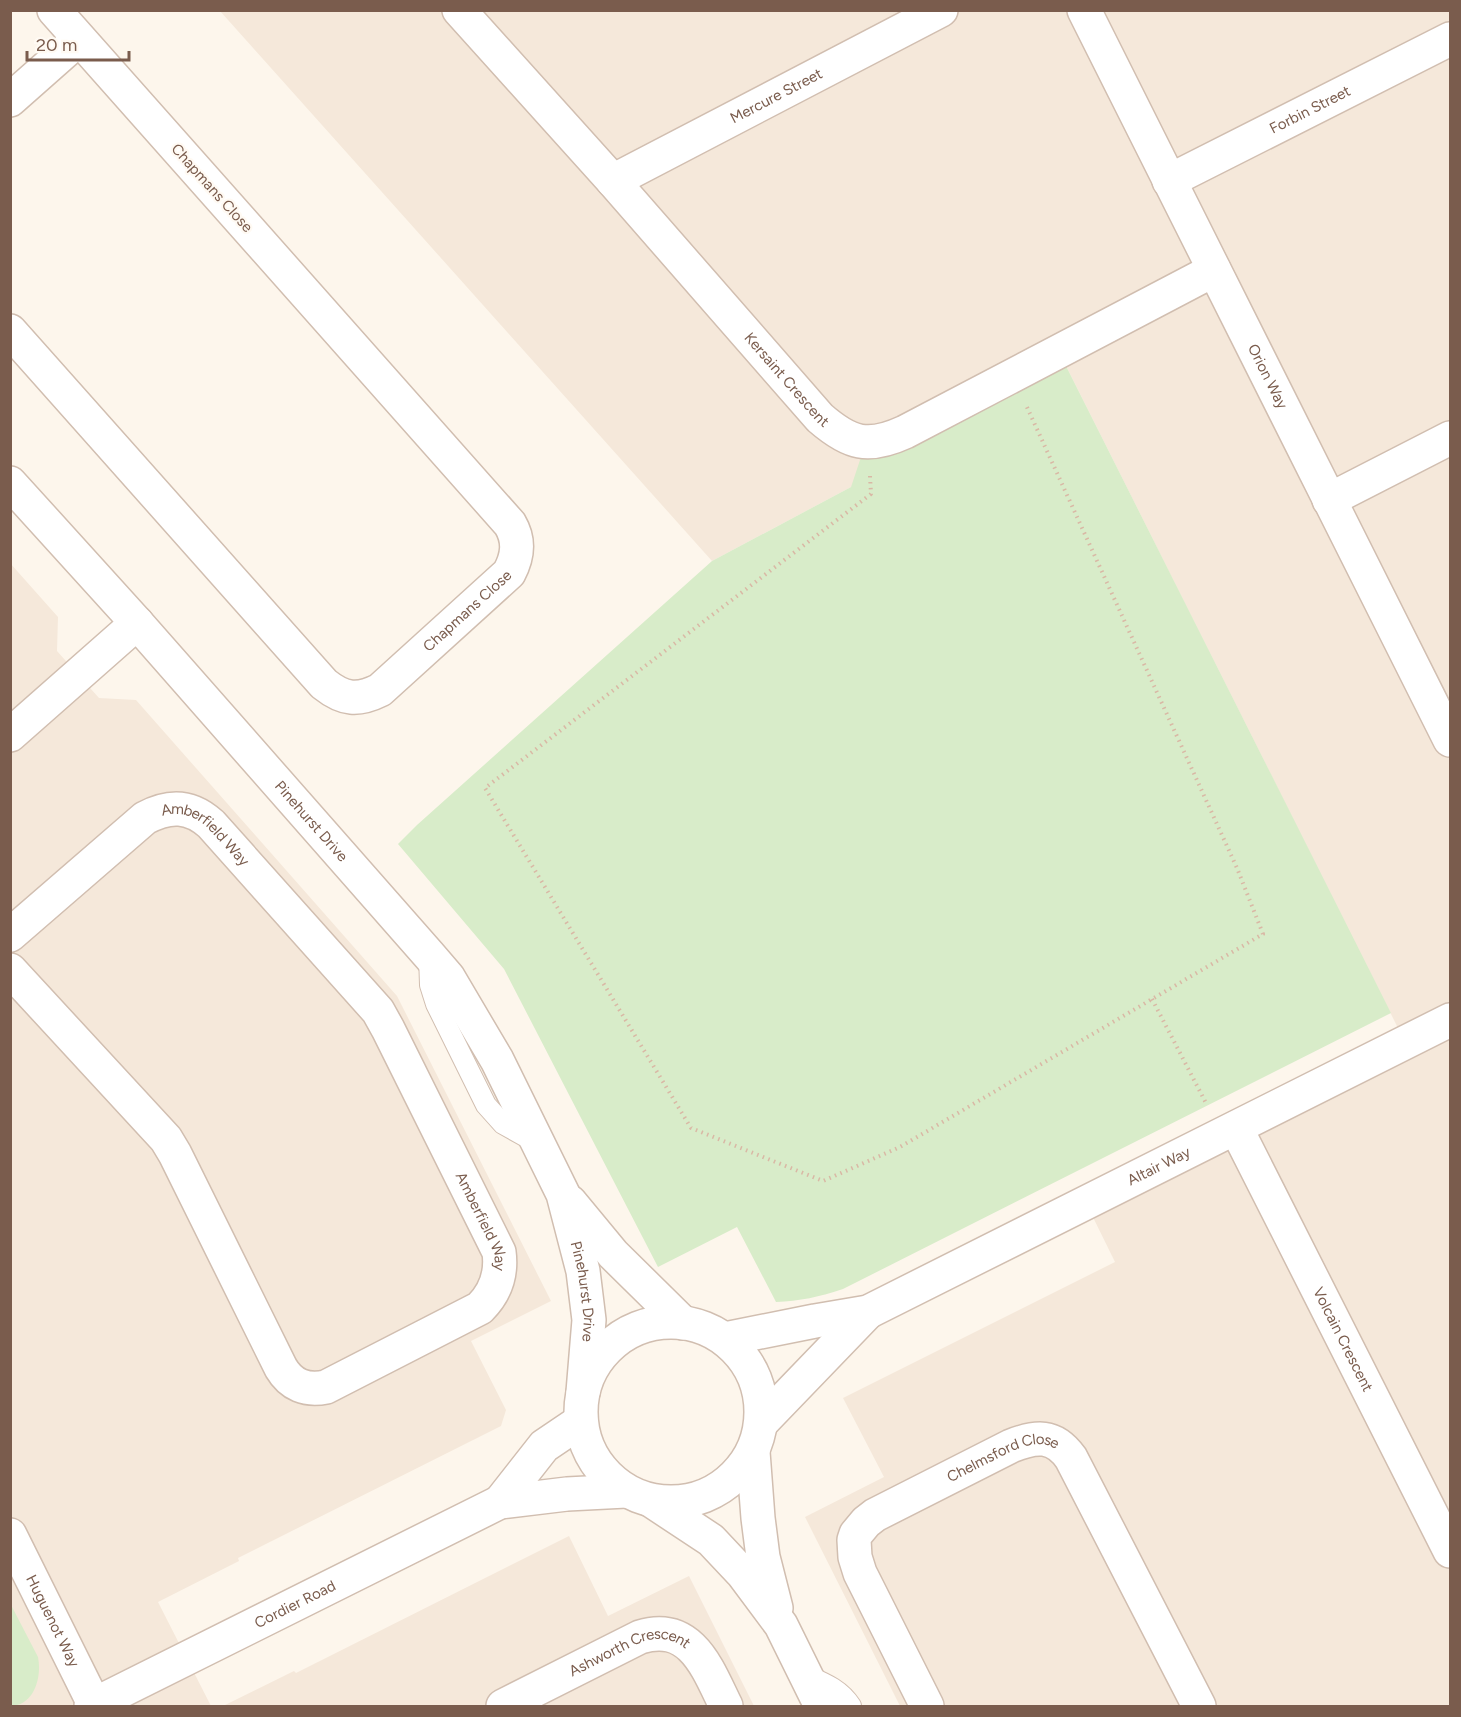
<svg xmlns="http://www.w3.org/2000/svg" width="1461" height="1717" viewBox="0 0 1461 1717" font-family="Figtree,sans-serif">
<rect width="100%" height="100%" fill="#fdf6ec"/>
<path fill="#f5e8da" d="M220,11H1450V1706H900L805,1517L884,1477L843,1398L1115,1262L1085,1201L1405,1042L1065,364L851,487L712,561Z
M10,563L58,617L57,651L99,698L136,700L397,996L551,1301L471,1341L506,1410L501,1426L238,1558L239,1561L158,1602L211,1706H11Z
M569,1536L608,1616L689,1576L754,1706H223L294,1671L296,1673Z"/>
<path fill="#d8ecc9" d="M1065,364L1391,1013L843,1289C820,1297 799,1301 776,1302L737,1227L658,1267L504,969L398,844L417,825L712,561L851,487L861,457Z
M10,1603L38,1657C42,1676 35,1706 10,1706Z"/>
<g fill="none" stroke-linecap="round" stroke-linejoin="round">
<g stroke="#d1beb0" stroke-width="22">
<path id="service" d="M429,955L430,985L436,1004L486,1105L503,1124L537,1143
M806,1675C824,1683 840,1689 851,1706"/>
</g>
<g stroke="#d1beb0" stroke-width="36">
<g id="minor">
<path id="s1" d="M459,10L613,181L820,418C850,444 868,449 905,432L1214,270"/>
<path id="s2" d="M1084,10L1450,740"/>
<path d="M10,100L79,39"/>
<path id="s3" d="M613,181L941,10"/>
<path id="s4" d="M1169,181L1450,39"/>
<path id="s5" d="M10,331L324,684C344,700 358,701 380,690L509,573C518,556 520,541 510,524L54,10"/>
<path d="M1329,500L1450,438"/>
<path d="M10,735L137,623"/>
<path id="s6" d="M10,935L145,818C169,805 190,805 211,824L378,1011L388,1029L499,1252C502,1274 496,1292 480,1308L326,1387C306,1391 291,1385 281,1368L175,1154L166,1139L10,970"/>
<path id="s7" d="M1236,1128L1450,1551"/>
<path id="s8" d="M725,1339L815,1321L868,1312L1450,1020"/>
<path d="M762,1422L868,1312"/>
<path d="M500,1502L544,1446L581,1421"/>
<path id="s9" d="M10,1535L95,1706"/>
<path id="s10" d="M91,1706L500,1502L567,1494L626,1491"/>
<path id="s11" d="M503,1706L640,1637C692,1621 708,1670 726,1706"/>
<path id="s12" d="M927,1706L860,1573L855,1557L854,1540L856,1534L866,1522L875,1515L1011,1446C1036,1436 1054,1434 1071,1458L1199,1706"/>
</g>
</g>
<g stroke="#d1beb0" stroke-width="36">
<g id="tertiary">
<path id="s13" d="M10,483L137,623L429,955L448,977L497,1060L563,1194L583,1271L589,1320L583,1392"/>
<path d="M570,1202L613,1254L683,1323"/>
<circle cx="671" cy="1412" r="90"/>
<path d="M753,1452L758,1518L763,1557L776,1608"/>
<path d="M652,1501L711,1540L743,1574L781,1625L821,1706"/>
</g>
</g>
<path stroke="#d9b8a5" stroke-width="4" stroke-dasharray="1.5 4.5" stroke-linecap="butt" d="M870,476L871,494L485,788L691,1128L823,1181L900,1147L1263,934L1237,868L1026,405
M1152,999L1207,1105"/>
<use href="#service" stroke="#fff" stroke-width="20"/>
<use href="#minor" stroke="#fff" stroke-width="33"/>
<use href="#tertiary" stroke="#fff" stroke-width="33"/>
</g>
<g text-anchor="middle" stroke-width="4.5" stroke-linejoin="round" paint-order="stroke">
<g font-size="15" fill="#7a5c4d" stroke="#fffaf3">
<text dy="5" stroke="none"><textPath href="#s3" startOffset="184">Mercure Street</textPath></text>
<text dy="5" stroke="none"><textPath href="#s4" startOffset="158">Forbin Street</textPath></text>
<text transform="translate(212 188) rotate(48)" y="5">Chapmans Close</text>
<text dy="5" stroke="none"><textPath href="#s2" startOffset="410">Orion Way</textPath></text>
<text dy="5" stroke="none"><textPath href="#s1" startOffset="494">Kersaint Crescent</textPath></text>
<text dy="5" stroke="none"><textPath href="#s5" startOffset="651">Chapmans Close</textPath></text>
<text dy="5" stroke="none"><textPath href="#s13" startOffset="453">Pinehurst Drive</textPath></text>
<text dy="5" stroke="none"><textPath href="#s6" startOffset="250">Amberfield Way</textPath></text>
<text dy="5" stroke="none"><textPath href="#s8" startOffset="471">Altair Way</textPath></text>
<text dy="5" stroke="none"><textPath href="#s6" startOffset="736">Amberfield Way</textPath></text>
<text dy="5" stroke="none"><textPath href="#s13" startOffset="1006">Pinehurst Drive</textPath></text>
<text dy="5" stroke="none"><textPath href="#s7" startOffset="237">Volcain Crescent</textPath></text>
<text dy="5" stroke="none"><textPath href="#s12" startOffset="358">Chelmsford Close</textPath></text>
<text dy="5" stroke="none"><textPath href="#s10" startOffset="228">Cordier Road</textPath></text>
<text dy="5" stroke="none"><textPath href="#s9" startOffset="96">Huguenot Way</textPath></text>
<text dy="5" stroke="none"><textPath href="#s11" startOffset="140">Ashworth Crescent</textPath></text>
</g>
</g>
<rect width="1461" height="1717" fill="none" stroke="#7a5c4d" stroke-width="24"/>
<path d="M27 51v9h102v-9" fill="none" stroke="#7a5c4d" stroke-width="3"/>
<text x="36" y="51" font-size="18" fill="#7a5c4d" stroke="#fffaf3" stroke-width="4.5" paint-order="stroke">20 m</text>
</svg>
